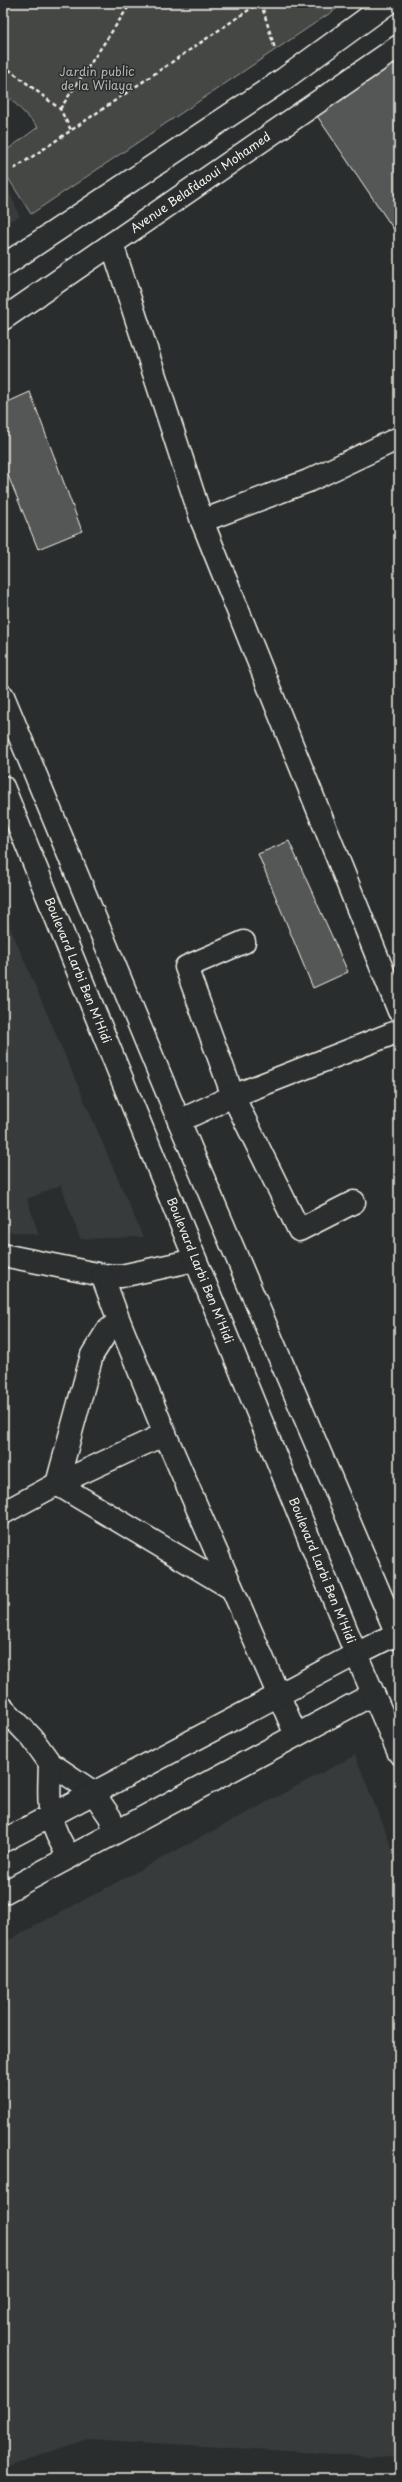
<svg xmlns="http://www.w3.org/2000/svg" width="402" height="2482" viewBox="0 0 402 2482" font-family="'Playpen Sans',sans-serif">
<rect width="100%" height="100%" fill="#2a2d2e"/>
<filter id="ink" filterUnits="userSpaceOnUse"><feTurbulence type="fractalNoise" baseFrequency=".025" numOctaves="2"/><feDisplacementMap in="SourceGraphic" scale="8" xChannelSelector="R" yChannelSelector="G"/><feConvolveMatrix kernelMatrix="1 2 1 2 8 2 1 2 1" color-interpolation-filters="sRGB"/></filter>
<g filter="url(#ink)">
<path fill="#373a3a" d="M3,176L20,217L3,223Z
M3,911L143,1237L80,1239L61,1185L27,1199L39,1235L3,1231Z
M355,1755L399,1866V2458L87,2439L3,2468V1943Z"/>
<path fill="#444645" stroke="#9c9c96" d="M3,3H345L31,214L3,170V153L38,127L3,91Z"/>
<path fill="#555756" stroke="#f4f1e8" d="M399,60V237L317,116Z
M30,392L82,531L38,549L3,463V404Z
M289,841L348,972L313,988L258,854Z"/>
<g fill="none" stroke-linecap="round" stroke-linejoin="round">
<g stroke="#f4f1e8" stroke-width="25">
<g id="minor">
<path d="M112,244L202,521L399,1011"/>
<path d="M3,266L284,79L388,3"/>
<path id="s1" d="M3,319L399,46"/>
<path d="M202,521L308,481L399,438"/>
<path d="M244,942L186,967L233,1096L299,1230L354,1202"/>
<path d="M179,1121L233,1096L399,1031"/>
<path d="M3,1255L102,1275L121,1276L195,1260"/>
<path d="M102,1275L119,1321L165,1434L296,1735"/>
<path d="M119,1321L107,1331L92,1355L57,1484L231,1588"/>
<path d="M3,1513L57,1484L165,1434"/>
<path d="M3,1708L32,1738L50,1763L93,1792L110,1817L115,1832"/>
<path d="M50,1763C49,1804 45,1821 70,1857"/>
<path d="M3,1841L356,1654"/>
<path d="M3,1893L373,1694"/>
</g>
</g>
<g stroke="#f4f1e8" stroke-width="25">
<g id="major">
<path d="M3,696L179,1121L399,1639"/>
<path id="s2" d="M3,787L356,1654L399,1753"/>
<path d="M356,1654L396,1634"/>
</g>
</g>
<path stroke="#f4f1e8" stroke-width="2.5" stroke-dasharray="4 3" stroke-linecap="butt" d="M261,3L275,49
M3,65L60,109L71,130
M60,109L131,3
M14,169L259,3"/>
<use href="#minor" stroke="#2a2d2e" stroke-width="22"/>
<use href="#major" stroke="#2a2d2e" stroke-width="22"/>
</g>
</g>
<g text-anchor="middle" stroke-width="3" stroke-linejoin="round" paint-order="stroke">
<g font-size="12" fill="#b6b5af" stroke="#2a2d2e">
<text x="97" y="76">Jardin public<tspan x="97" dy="14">de la Wilaya</tspan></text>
</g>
<g font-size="12" fill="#f4f1e8" stroke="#2a2d2e">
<text dy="4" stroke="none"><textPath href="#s1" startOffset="240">Avenue Belafdaoui Mohamed</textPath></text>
<text dy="4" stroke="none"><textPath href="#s2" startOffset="198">Boulevard Larbi Ben M'Hidi</textPath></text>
<text dy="4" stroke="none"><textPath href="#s2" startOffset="522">Boulevard Larbi Ben M'Hidi</textPath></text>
<text dy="4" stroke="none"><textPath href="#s2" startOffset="846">Boulevard Larbi Ben M'Hidi</textPath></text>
</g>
</g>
<rect width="402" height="2482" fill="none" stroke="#2a2d2e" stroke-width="16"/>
<rect x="8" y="8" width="386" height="2466" fill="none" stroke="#f4f1e8" stroke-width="1.5" filter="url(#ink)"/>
</svg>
